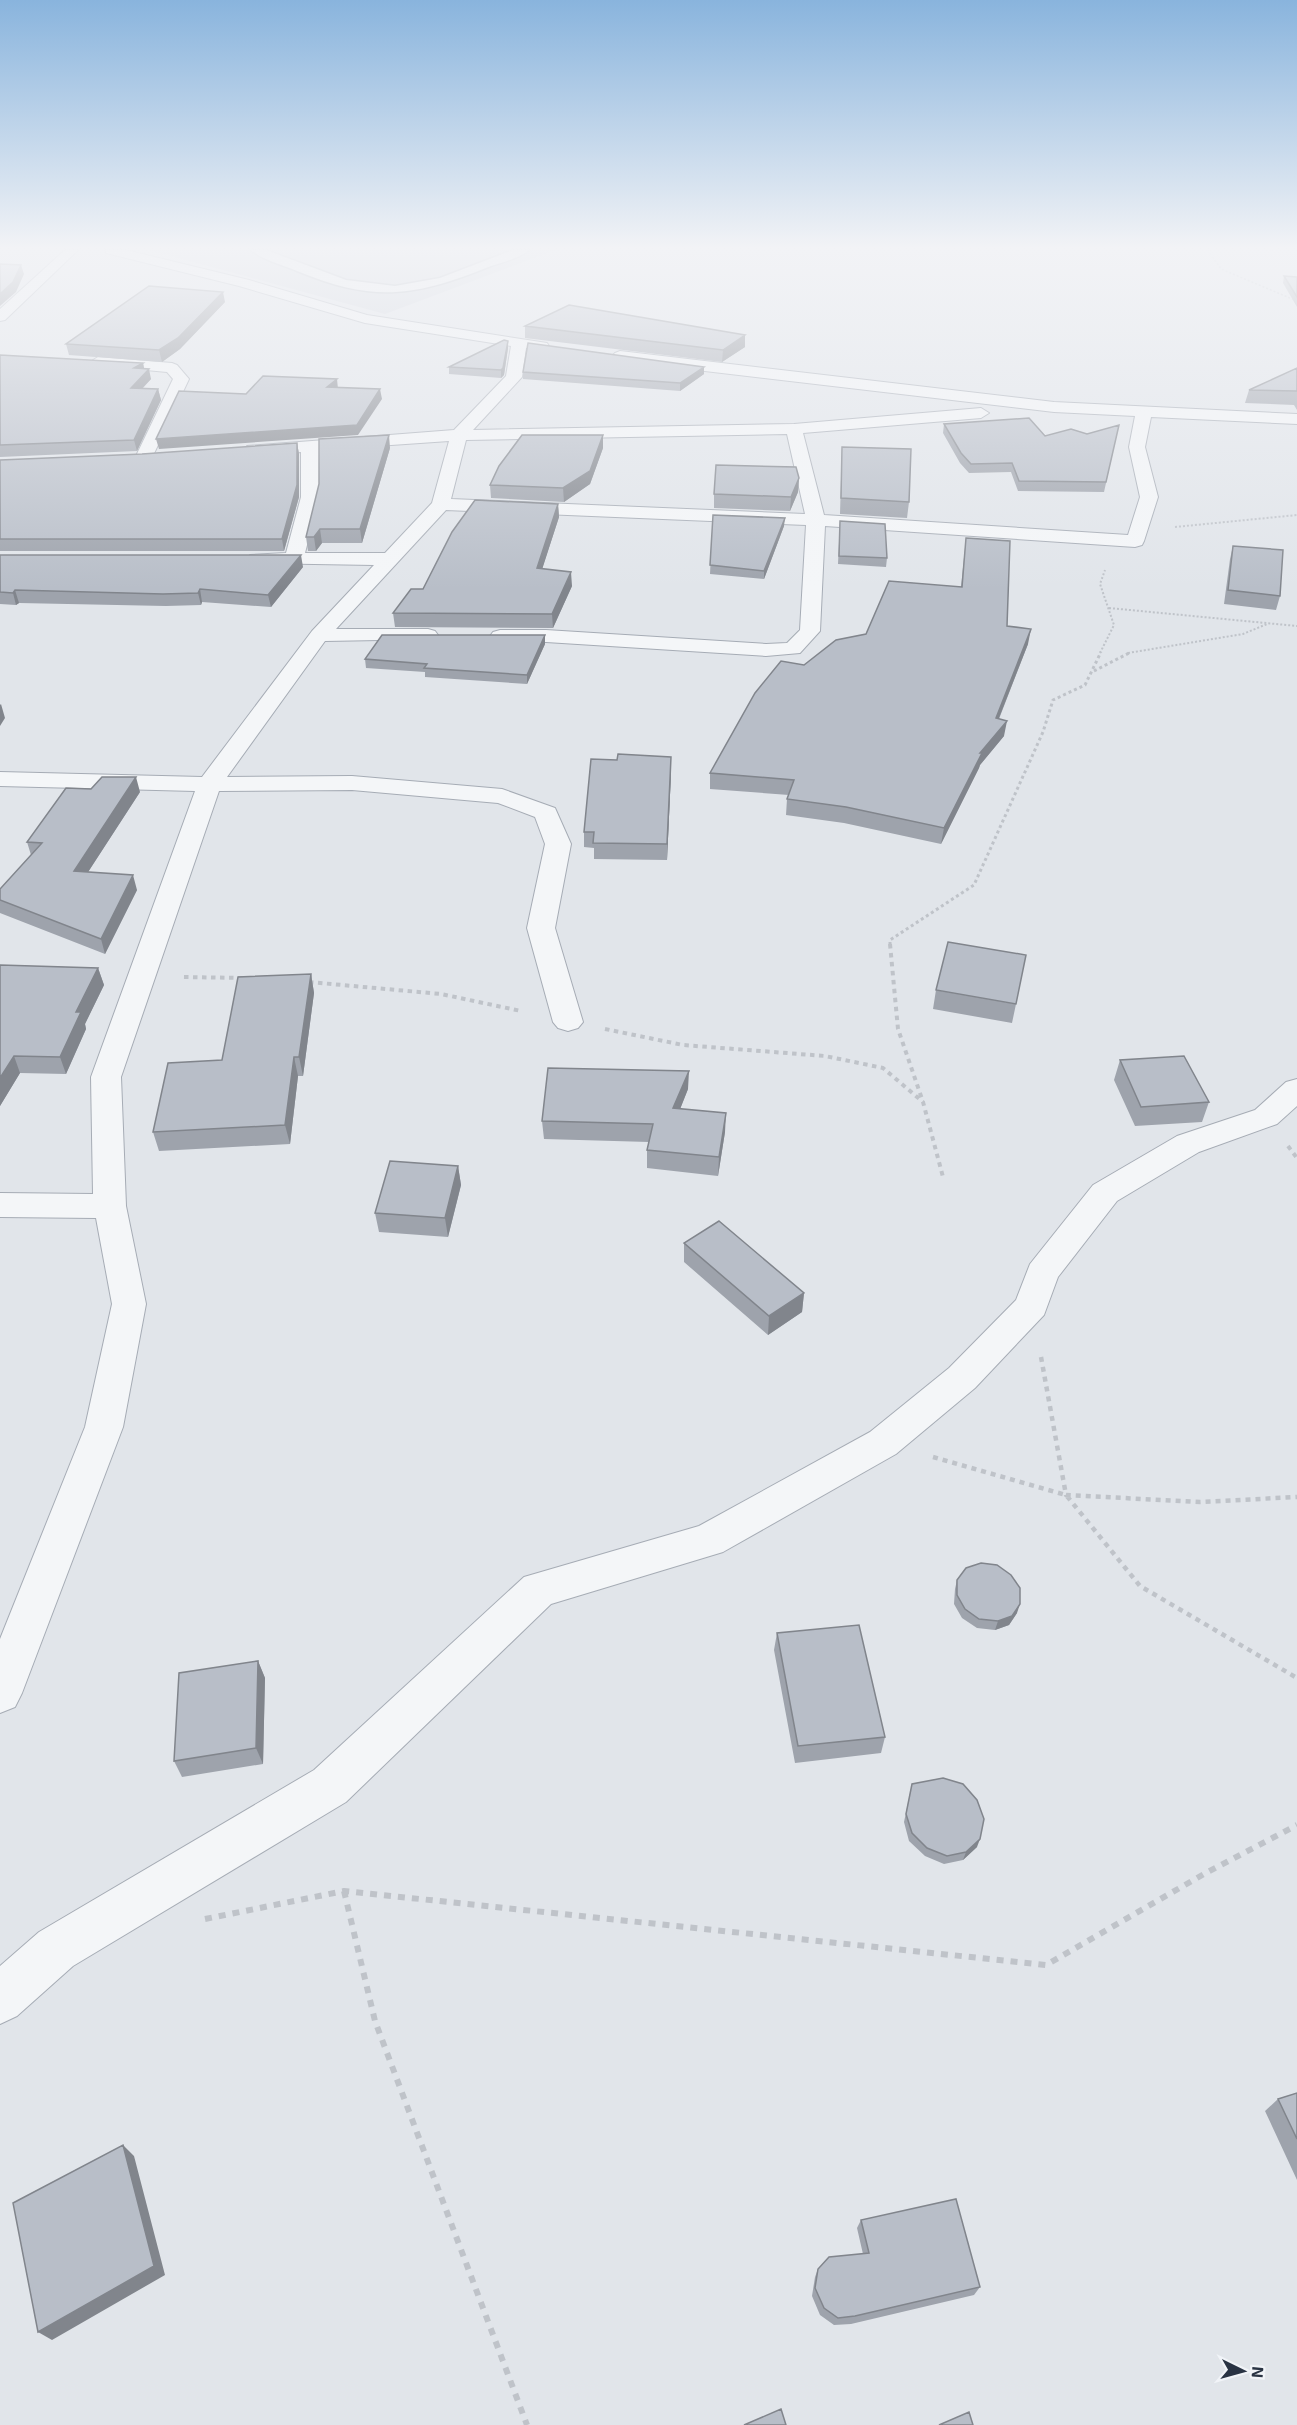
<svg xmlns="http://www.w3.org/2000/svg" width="1297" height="2425" viewBox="0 0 1297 2425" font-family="'Exo 2',sans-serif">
<rect width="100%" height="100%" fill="#e1e5ea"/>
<path fill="#cfd4dc" d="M149,250H555L385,314Z"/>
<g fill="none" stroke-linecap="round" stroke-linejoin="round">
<g stroke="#a6acb5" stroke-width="3">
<path id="service" d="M251,250H266L346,280L395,286L440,278L513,250H529C520,258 503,262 491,266C414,297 375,303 297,271C283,265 262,260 251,250Z"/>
</g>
<g stroke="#a6acb5" stroke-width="2">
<path id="minor" d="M65,250H78L5,320L0,321V309Z
M105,250H126L249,280L367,315L547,343L549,346L547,349L526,348L522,377L473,430L794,424L981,408L989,413L981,418L803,433L824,515L1128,535L1140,497L1129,447L1135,416L1054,412L620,361L612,356L615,353L620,351L1054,402L1297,414V424L1151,417L1145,447L1158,497L1144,541L1142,545L1135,547L825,526L820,631L800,653L766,656L546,642H500L493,640L490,636L493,632L500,630H546L766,644L787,643L800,630L806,525L446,510L336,629H428L435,631L438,635L435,639L325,641L227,777L352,776L502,789L555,808L571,844L555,928L583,1022L578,1028L568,1031L558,1028L553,1022L527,928L545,844L535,817L498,803L352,790L219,791L121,1077L126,1206L146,1304L123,1427L22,1693L15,1707L0,1713V1639L85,1427L112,1304L96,1218L0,1217V1193L93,1194L91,1077L195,791L0,786V772L202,777L312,631L374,565L250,563L247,559L250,555L286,553L301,497V452L253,455L247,454L244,450L247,446L454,430L506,376L511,346L365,323L239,286L106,253ZM787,434L805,514L451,499L466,440ZM449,441L432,503L385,553H305L319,497V450Z
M98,357L172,363L177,365L189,379L150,462H138L135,458L173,379L167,372L93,365L90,362Z
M1297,1079V1106L1277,1124L1199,1152L1117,1201L1058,1277L1044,1315L975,1388L896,1454L723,1552L551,1604L346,1802L73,1966L17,2016L0,2024V1966L39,1932L314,1770L524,1577L699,1526L870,1432L949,1368L1016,1300L1030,1264L1093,1185L1177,1136L1255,1110L1286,1082Z"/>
</g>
<path stroke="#bfc3c9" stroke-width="1.5" stroke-dasharray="2 2" stroke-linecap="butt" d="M1208,250L1221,269L1297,301"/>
<path stroke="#bfc3c9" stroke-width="2" stroke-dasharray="2 2" stroke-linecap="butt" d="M1175,527L1297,515
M1109,608L1297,626
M1100,653L1114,625L1100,584L1105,570
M1128,653L1243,634L1267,624"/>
<path stroke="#bfc3c9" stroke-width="3" stroke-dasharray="3 3" stroke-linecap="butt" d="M1094,671L1131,652
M890,945V940L974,885L1043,732L1053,700L1085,685L1101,652"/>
<path stroke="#bfc3c9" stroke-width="4" stroke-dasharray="4.5 4.5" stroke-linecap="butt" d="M890,944L898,1029L923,1102L943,1177
M184,977L242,978
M309,982L441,994L521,1011
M605,1029L683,1045L825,1056L883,1068L923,1102
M1288,1146L1297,1158"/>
<path stroke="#bfc3c9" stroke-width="4.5" stroke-dasharray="5 5" stroke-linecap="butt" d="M1041,1357L1066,1495L1200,1502L1297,1497
M933,1457L1066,1495L1140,1586L1297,1678"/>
<path stroke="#bfc3c9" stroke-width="6" stroke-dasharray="7 7" stroke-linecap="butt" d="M344,1891L375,2021L527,2425
M205,1919L344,1891L1046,1965L1204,1874L1297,1825"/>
<use href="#service" fill="#f4f6f8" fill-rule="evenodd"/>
<use href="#minor" fill="#f4f6f8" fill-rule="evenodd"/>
</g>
<path fill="#9ea3ac" d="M1284,276L1297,277V307L1283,283Z
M225,302L180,349L162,362L69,355L66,344Z
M525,326L745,335V347L722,362L525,338Z
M508,341V348L504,375L501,378L449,374V367Z
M0,355L143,363L144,369L151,379L143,388L158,389L161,400L137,451L0,457Z
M1297,368V410L1294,405L1245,403L1249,390Z
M523,372L704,374L680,391L523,379Z
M944,424L1045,436L1087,434L1119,425L1104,492L1018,491L1011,472L969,473L960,463L943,433Z
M297,443L299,454V497L284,551H0V460L142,454Z
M842,447L909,502L907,518L840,514Z
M390,448L362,543H322L316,551H308L306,537Z
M603,448L590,484L564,502L491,498L490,485Z
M799,478L798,492L790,511L714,508V494Z
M558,504L559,517L542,569L572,586L553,628L395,627L393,613L423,589Z
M713,515L784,526L764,579L710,574Z
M840,521L887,558L886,567L838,564Z
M966,538L1007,626L1028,644L999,719L1004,736L980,765L979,768L941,844L844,823L786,815L787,799L789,795L710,789V773L804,665L961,587Z
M1233,546L1280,596L1276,610L1224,604L1230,559Z
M0,555L303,567L271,607L202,602L201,605L166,606L19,603L16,605L0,604Z
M545,644L527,684L425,677V672L366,668L365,659Z
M671,773L667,860L594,859V848L584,847V832Z
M140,792L88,872L137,890L105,954L0,913V889L31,855L27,842Z
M0,965L98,968L104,985L85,1024L86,1029L66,1074L20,1073L0,1106Z
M311,974L314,993L303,1076H298L290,1144L159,1151L153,1132L222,1060Z
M936,990L1016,1004L1012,1023L933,1009Z
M1120,1060L1209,1102L1202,1122L1135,1126L1114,1080Z
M688,1089L680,1109L725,1132L718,1176L647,1168V1150L649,1142L544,1139L542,1121Z
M458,1166L461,1185L448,1237L379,1232L375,1213Z
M684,1243L804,1293L802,1312L768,1335L684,1262Z
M957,1580L1017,1613L1009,1625L995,1630L977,1628L962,1618L954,1604L955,1589Z
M777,1633L885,1737L881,1753L795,1763L774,1650Z
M258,1661L265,1678L263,1764L182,1777L174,1761Z
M912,1784L977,1847L963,1860L944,1864L925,1856L909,1841L904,1822Z
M1297,2093V2180L1265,2111L1278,2099Z
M861,2220L980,2287L974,2295L851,2324L834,2325L820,2315L812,2296L815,2277L818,2269L863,2254L857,2228Z"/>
<path fill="#81858c" d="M21,265L24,274L16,292L0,306V294Z
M223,292L225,302L180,349L162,362L159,350Z
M745,335V347L722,362L723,350Z
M508,341V348L504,375L501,378V370Z
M143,363L145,373L134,368Z
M704,367V374L680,391V383Z
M149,369L151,379L133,398L131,388Z
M337,379L338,389L327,387Z
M158,389L161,400L137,451L134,440Z
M380,389L382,399L358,435L159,449L156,439Z
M389,435L390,448L362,543L360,529Z
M603,435V448L590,484L564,502L563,488Z
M297,443L299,454V497L284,551L282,539Z
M799,478L798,492L790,511L791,497Z
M558,504L559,517L538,582L537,568Z
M785,518L784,526L764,579V571Z
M320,529L322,543L316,551L314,537Z
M301,555L303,567L271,607L268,595Z
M571,572L572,586L553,628L552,614Z
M200,589L202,602L201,605L198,593Z
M15,590L19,603L16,605L13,593Z
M1031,629L1028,644L993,733L996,718Z
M545,635V644L527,684V675Z
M1,704L5,718L0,726V705Z
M1007,721L1004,736L980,765L979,768L941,844L944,828L980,753Z
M671,757V773L667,860V844Z
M136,777L140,792L79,886L74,871Z
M133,875L137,890L105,954L101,939Z
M98,968L104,985L85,1024L86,1029L66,1074L60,1057L76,1012Z
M311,974L314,993L303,1076L299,1057Z
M14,1056L20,1073L0,1106V1078Z
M294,1057L298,1076L290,1144L285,1125Z
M689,1071L688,1089L673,1127V1108Z
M726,1113L725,1132L718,1176L719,1157Z
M458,1166L461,1185L448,1237L445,1218Z
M804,1293L802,1312L768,1335L769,1316Z
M1020,1604L1017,1613L1009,1625L995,1630L998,1621Z
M258,1661L265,1678L263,1764L256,1748Z
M980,1839L977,1847L963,1860L966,1852Z
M123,2145L134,2156L165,2275L52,2340L38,2332Z"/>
<path fill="#b8bec8" stroke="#81858c" stroke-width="1.5" d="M0,264L21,265L13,282L0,294Z
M1284,276L1297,277V297Z
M149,286L223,292L178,338L159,350L66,344Z
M569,305L745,335L723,350L525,326Z
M504,340L508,341L503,368L501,370L449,367Z
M528,343L704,367L680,383L523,372Z
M0,355L143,363L134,368L149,369L131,388L158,389L134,440L0,445Z
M1297,368V391L1249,390Z
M263,376L337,379L327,387L380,389L357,425L156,439L179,391L246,394Z
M1029,418L1045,436L1071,429L1087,434L1119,425L1106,482L1019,481L1012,463L971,464L961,453L944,424Z
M389,435L360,529H320L314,537H306L319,484V439Z
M522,435H603L590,471L563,488L490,485L499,466Z
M297,443V485L282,539H0V460L142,454Z
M842,447L911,449L909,502L841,498Z
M716,465L796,467L799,478L791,497L714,494Z
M475,500L558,504L537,568L571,572L552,614L393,613L411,589H423L452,532Z
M713,515L785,518L764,571L710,565Z
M840,521L885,524L887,558L839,556Z
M966,538L1010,541L1007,626L1031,629L996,718L1007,721L980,753H982L944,828L846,807L787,799L794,780L710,773L755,693L781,661L804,665L836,640L866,634L889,581L962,587Z
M1233,546L1283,550L1280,596L1228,590Z
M0,555H301L268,595L200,589L198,593L163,594L15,590L13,593L0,592Z
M382,635H545L527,675L424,668L427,664L365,659Z
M618,754L671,757L667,844L593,843L594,832H584L591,759L617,760Z
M102,777H136L74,871L133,875L101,939L0,900V889L42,843L27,842L66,788L91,789Z
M948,942L1026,955L1016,1004L936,990Z
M0,965L98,968L76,1012H81L60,1057L14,1056L0,1078Z
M311,974L299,1057H294L285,1125L153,1132L168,1063L222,1060L238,977Z
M1184,1056L1209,1102L1141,1107L1120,1060Z
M548,1068L689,1071L673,1108L726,1113L719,1157L647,1150L653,1124L542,1121Z
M390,1161L458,1166L445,1218L375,1213Z
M719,1221L804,1293L769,1316L684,1243Z
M981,1563L997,1565L1011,1575L1020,1588V1604L1012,1616L998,1621L979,1619L965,1609L957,1595V1580L966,1568Z
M859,1625L885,1737L798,1746L777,1633Z
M258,1661L256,1748L174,1761L179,1673Z
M943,1778L963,1784L977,1800L984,1819L980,1839L966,1852L947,1856L927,1848L912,1833L906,1814L912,1784Z
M1297,2093V2139L1278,2099Z
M123,2145L154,2266L38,2332L13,2203Z
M956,2199L980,2287L855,2316L838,2318L824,2308L815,2288L818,2269L829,2257L869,2253L861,2220Z
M781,2409L786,2425H744Z
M969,2412L973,2425H939Z"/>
<linearGradient id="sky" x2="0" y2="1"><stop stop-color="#89b4dd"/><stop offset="0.42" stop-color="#f2f3f6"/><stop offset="1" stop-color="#f2f3f6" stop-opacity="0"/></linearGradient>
<rect width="1297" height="589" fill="url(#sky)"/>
<g transform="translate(1243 2371) rotate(95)" stroke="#f1f4f8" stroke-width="4.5" paint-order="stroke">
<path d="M0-4.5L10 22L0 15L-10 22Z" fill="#293343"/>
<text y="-9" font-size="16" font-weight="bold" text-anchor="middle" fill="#293343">N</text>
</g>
</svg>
